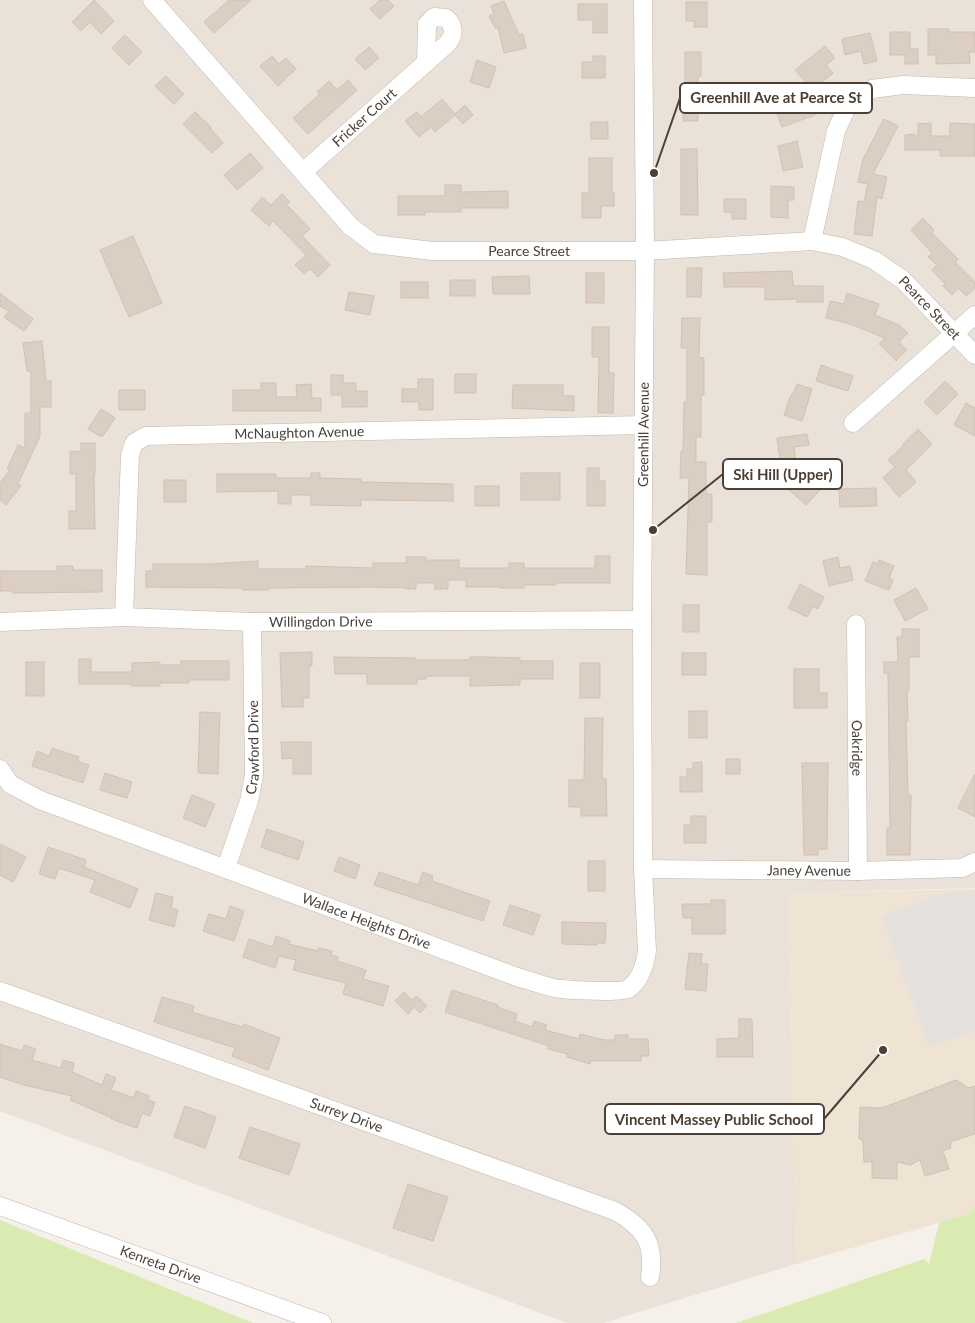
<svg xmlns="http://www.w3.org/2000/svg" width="975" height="1323" viewBox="0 0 975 1323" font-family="Lato,sans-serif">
<rect width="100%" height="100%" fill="#f6f0ea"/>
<path fill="#eae2d8" d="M0,0H975V888L789,893L796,1264L603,1323H567L0,1111Z"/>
<path fill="#efe4d3" d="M975,889V1206L970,1214L796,1264L789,893Z"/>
<path fill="#d9ebb1" d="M975,1206V1323H736L924,1259L929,1264L939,1223L970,1214Z
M0,1220L253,1323H0Z"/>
<path fill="#e4e1de" d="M975,891V1031L929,1047L882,916L946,892Z"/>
<path fill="#dbcec2" stroke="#d3c1b1" d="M94,0L114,21L101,34L90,22L81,31L72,22Z
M229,0H251L214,33L204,22Z
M380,0H388L394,6L380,19L370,9Z
M504,1L519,35L523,34L526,48L504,53L498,27L495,28L489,16L494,14L491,6Z
M686,2H707V27H694V21H686Z
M578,4H607V33H593V20H578Z
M928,29H949V32H975V52H969L970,63L936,64V55H928Z
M890,32H910V49H918V64H905V55H890Z
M870,33L877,61L864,64L861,51L845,55L842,39Z
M125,35L142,52L129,65L112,48Z
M825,46L835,58L826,65L833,73L812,90L795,70Z
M369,47L379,58L365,70L355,59Z
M685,52H701V76H698V121H683V94H685Z
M272,56L279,64L286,58L296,69L278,86L260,66Z
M593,56H605V78H582V62H593Z
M477,60L496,67L489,88L470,82Z
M166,76L184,94L174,104L155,86Z
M348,80L357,90L308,134L293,118L320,94L317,92L329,81L337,90Z
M809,98L815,115L782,127L776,111Z
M442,99L455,114L465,105L473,115L463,124L455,115L435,132L431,127L419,137L405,121L417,112L421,117Z
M195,112L211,127L210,128L223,143L212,153L183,124Z
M884,119L898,126L873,174L887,177L882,199L877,197L872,236L854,234L858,201L864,202L868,184L858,182L863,159Z
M591,122H608V139H591Z
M931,123V136H950V123L975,124V156H940V150H905V135L913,134L918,137V124Z
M797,141L803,167L783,171L778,146Z
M681,149H697L698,215H681Z
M250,153L263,168L237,190L224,175Z
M589,158H612V193H614V206H601V218H582V193H589Z
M445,185H461V192L508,191V208H461V212H425V215H398V196H445Z
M771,186L794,187V200H788V218L771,217Z
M282,194L290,202L287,205L310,229L302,236L330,265L318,277L310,269L304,274L295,265L306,255L273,221L269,226L251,210L262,197L271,205Z
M724,199H746V219H732V212H724Z
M923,218L934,230L932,233L958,259L955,262L975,282V288L966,296L958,288L952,295L943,286L945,284L932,270L937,265L928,257L932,253L911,230Z
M133,236L162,303L129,317L100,250Z
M687,268H702L701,297H687Z
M792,271L793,286H823V302H797V299L765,300V287H724L723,273Z
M586,273H604V303H586Z
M529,276L530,294H493L492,277Z
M450,280H475V296H450Z
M401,282H428V298H401Z
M349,292L374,296L370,315L345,310Z
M0,293L33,319L24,331L4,317L9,311L0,306Z
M847,293L879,304L875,315L899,325L908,333L899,342L907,350L896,361L879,344L885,338L850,324L826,318L830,301L844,304Z
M682,318H700L699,357L704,358V395H701V437H696V462H706V494H712V522H707V575L686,574L689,478H680L681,451H683L684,402H687V348H681Z
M592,327H609V373H614L613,413H598L599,357H592Z
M42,341L46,381H51V407H40V436L18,484L21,486L6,505L0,500V483L10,470L7,469L18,445L25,448V413H31V371H27L23,343Z
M821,365L853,376L848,391L816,381Z
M455,374H476V393H455Z
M331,375H343V383H356V391H367V407H342V395H331Z
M418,379H433V410H419V402H402V389H418Z
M945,381L958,394L937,415L924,402Z
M261,383H276V397H297L296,385L311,384L312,398H321V411H233V390H261Z
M797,384L812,389L802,421L784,415L791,395H793Z
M513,385H563V396H574V411L512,408Z
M119,390H145V410H119Z
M966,403L975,408V436L954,425Z
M101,409L115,418L103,436H100L88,429Z
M918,429L932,444L906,470L916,482L899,497L883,478L895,467L888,460L903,446L902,445Z
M807,434L809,445L794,447L796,464L781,466L777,438Z
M81,443H95V474H94L95,529H69V511H76V474H70V452L81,451Z
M824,467L832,474V477L806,505L788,489L802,473L811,481Z
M587,468H599V481H605V506H587Z
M311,473H320V478L361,479V482L453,484V501L361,500V506L311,505V495H291V504H278V491L217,492V474H276V478H311Z
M521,473H560V500H521Z
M164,480H186V502H164Z
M475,486H499V506H475Z
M876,488L877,506L840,507L839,489Z
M595,556H610V583H556V585H524V588H499V587H466V580H448V589H435V583H416V589H407V588L374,587L268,588V590H242V588L146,587V571H153V564H210L258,561V569H306V566L373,568V563H407L406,557H426V560H459V568H509V563H524V568H595Z
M838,557L840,568L850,566L853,580L829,586L823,561Z
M879,560L894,566L889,578L893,580L889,590L865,581L873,562L878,564Z
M57,566H73V570H102V592L13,593V591H0V571H57Z
M800,584L824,597L818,609L813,607L807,617L788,608Z
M916,588L928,609L905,621L894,600Z
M683,605H699V632H683Z
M902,629H919V657H909V691H907L908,721H906L908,795H911L910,855H887V828H890L888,673H884V662H898L897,637H902Z
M312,652V666H309V698H303V707H282L280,653Z
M682,653H706V675H682Z
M334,657L415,658V660H470V657H489L520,658V661H553V679H520V685L470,686V676H426V679H417V684H367V674H335Z
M79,659H91V672H132V663L160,662V665H181V661H229V680H189V683H160V686H132V684H79Z
M26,662H44V696H26Z
M580,663H600V698H580Z
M794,669H819V693H827V708H794Z
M689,711H707V738H689Z
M200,712L220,713L218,774L198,773Z
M585,718H603L602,779H606L607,816H581V807H569V780H584Z
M281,742H311V774H293V758L282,759Z
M52,748L79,757L77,761L89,765L83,783L32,766L37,751L49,756Z
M726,759H740V774H726Z
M702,762V792H680V777H687V769H693V763Z
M802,763H828L827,849H818V855H804Z
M105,773L132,782L127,798L100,790Z
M975,774V817L958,808Z
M192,795L215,804L205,827L183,818Z
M691,816H706V843H684V825H691Z
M267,829L304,842L298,860L261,847Z
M0,844L26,857L13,882L0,875Z
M48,847L86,860L84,867L138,889L130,908L90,892L95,880L59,868L55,879L39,874Z
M339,857L360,865L355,879L334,871Z
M588,861H605V891H588Z
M379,872L418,885L423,872L433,876L432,881L490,901L483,921L374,885Z
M156,893L173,897L171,908L178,910L174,927L149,920Z
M711,900H725V934H692V918H683L682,904H711Z
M510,905L540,915L533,935L503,925Z
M230,906L244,911L234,941L203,931L209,914L226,919Z
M562,922L606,923L605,943H597V945L562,944Z
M276,936L290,941L289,944L318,951L319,948L332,951L331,955L338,957L337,961L366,970L363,979L389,986L383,1006L343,994L346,983L293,970L296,960L279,956L275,968L243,957L249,939L273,947Z
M689,953L702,954L701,964H708L706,991L685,989Z
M452,990L498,1005L497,1007L517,1014L515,1021L532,1027L534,1021L547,1025L545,1030L579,1039L580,1034L604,1040H615V1035H628V1039H648L649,1056H641V1061H590V1064L567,1057L568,1054L548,1049L549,1046L445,1012Z
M404,992L412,1000L417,996L427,1006L420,1013L414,1007L408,1014L395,1001Z
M162,997L194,1006L192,1012L243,1027L244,1024L280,1038L268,1070L232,1056L235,1048L154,1022Z
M739,1019H752L753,1057H717V1039L739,1038Z
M0,1044L22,1051L24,1045L36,1049L32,1060L61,1068L63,1060L74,1063L72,1072L102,1085L106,1074L116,1078L111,1090L134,1098L136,1091L149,1096L148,1100L155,1102L150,1116L142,1113L137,1128L111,1119L112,1118L70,1100L72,1096L24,1085L0,1077Z
M956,1080L969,1088L975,1086V1134L950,1142L951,1148L943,1151L949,1169L925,1176L920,1160L910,1165L897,1162V1179L872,1178V1162H864L863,1141L859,1139L860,1107L882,1108Z
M185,1106L216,1117L205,1148L174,1137Z
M250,1127L300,1144L289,1175L239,1158Z
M408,1184L448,1197L433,1241L393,1228Z"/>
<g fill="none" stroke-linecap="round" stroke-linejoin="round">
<g stroke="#c2b7ac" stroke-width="19">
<g id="minor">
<path id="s1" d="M152,0L350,226L374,244L432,251H645L812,241L842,247L874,260L903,280L975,355"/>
<path id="s2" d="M303,172L448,43C455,35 454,25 446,18L434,17L427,24L426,62"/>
<path d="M812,241L836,131L848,105L872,89L903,85L975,88"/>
<path d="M853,423L975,315"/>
<path id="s3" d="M124,617L130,455L134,443L146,436L643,425"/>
<path id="s4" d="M0,622L124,617L252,622L642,620"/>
<path id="s5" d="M856,624L858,871"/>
<path id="s6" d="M0,769L10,784L40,800L520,978C533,981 547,988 561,989C572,990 620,993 628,989C640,981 645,965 647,951L643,869L642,620L645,251L643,0"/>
<path id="s7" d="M226,868L249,801L254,775L252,622"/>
<path id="s8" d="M643,869L858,871L962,868L975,862"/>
<path id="s9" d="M0,991L615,1211C645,1228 655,1243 650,1277"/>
<path id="s10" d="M0,1206L322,1323"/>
</g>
</g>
<use href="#minor" stroke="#fff" stroke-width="18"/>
</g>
<g text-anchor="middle" stroke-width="4" stroke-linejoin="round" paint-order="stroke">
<g font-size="14" fill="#4a4037" stroke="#fff">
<text dy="5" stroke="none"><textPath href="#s2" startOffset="82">Fricker Court</textPath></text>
<text dy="5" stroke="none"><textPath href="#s1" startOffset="486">Pearce Street</textPath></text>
<text dy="5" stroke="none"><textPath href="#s1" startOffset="908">Pearce Street</textPath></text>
<text dy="5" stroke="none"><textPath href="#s3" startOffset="342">McNaughton Avenue</textPath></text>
<text dy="5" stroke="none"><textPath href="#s6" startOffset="1234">Greenhill Avenue</textPath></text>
<text dy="5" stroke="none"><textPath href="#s4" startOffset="321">Willingdon Drive</textPath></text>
<text dy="5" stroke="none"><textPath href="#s7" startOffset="125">Crawford Drive</textPath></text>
<text dy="5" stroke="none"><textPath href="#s5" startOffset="124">Oakridge</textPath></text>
<text dy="5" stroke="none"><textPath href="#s8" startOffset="166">Janey Avenue</textPath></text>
<text dy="5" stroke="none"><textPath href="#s6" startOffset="400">Wallace Heights Drive</textPath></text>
<text dy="5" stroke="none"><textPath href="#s9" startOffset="368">Surrey Drive</textPath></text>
<text dy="5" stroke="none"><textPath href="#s10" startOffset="171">Kenreta Drive</textPath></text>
</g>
</g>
<path fill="none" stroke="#4a4037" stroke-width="2" d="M654 173L680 98M653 530L723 474M883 1050L824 1119"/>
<g fill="#4a4037" stroke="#fff" stroke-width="2">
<circle cx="654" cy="173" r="5"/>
<circle cx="653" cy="530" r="5"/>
<circle cx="883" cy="1050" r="5"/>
</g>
<g fill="#fff" stroke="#4a4037" stroke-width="2">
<rect x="680" y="83" width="192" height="30" rx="5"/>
<rect x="723" y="459" width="119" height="30" rx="5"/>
<rect x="605" y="1104" width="219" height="30" rx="5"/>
</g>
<g font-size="15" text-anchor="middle" font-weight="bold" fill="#4a4037">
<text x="776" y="103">Greenhill Ave at Pearce St</text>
<text x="783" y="480">Ski Hill (Upper)</text>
<text x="714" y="1125">Vincent Massey Public School</text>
</g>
</svg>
